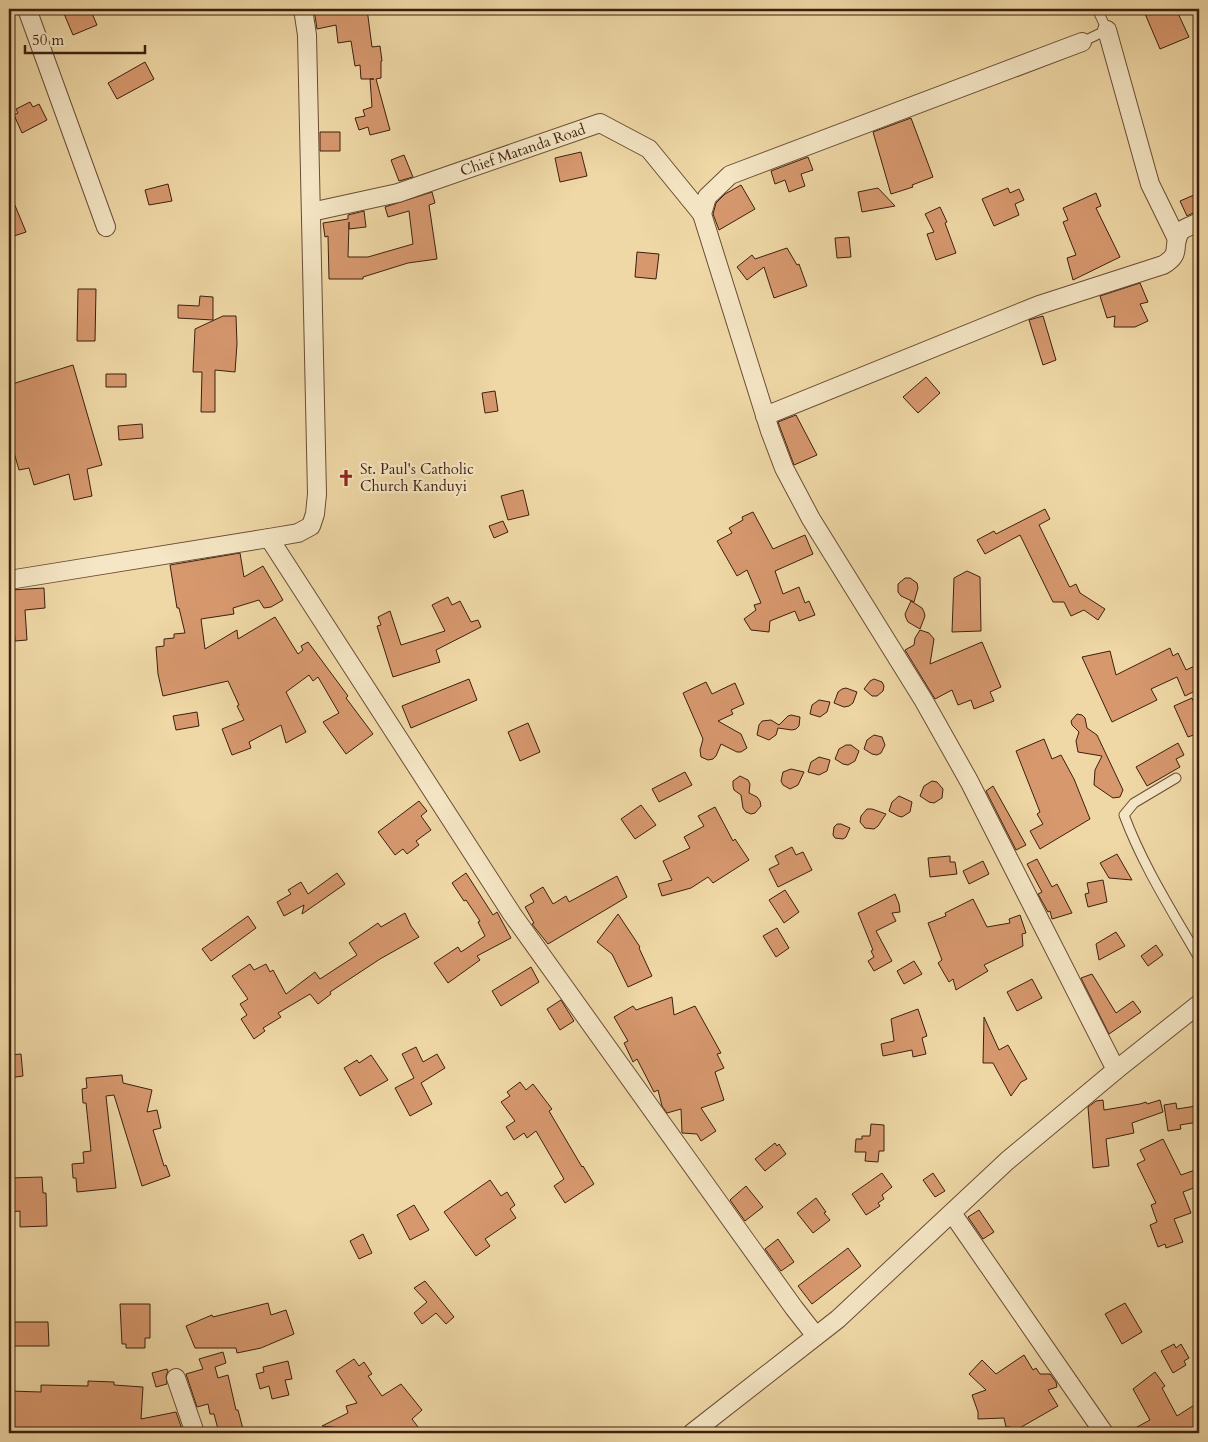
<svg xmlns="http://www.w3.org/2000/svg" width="1208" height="1442" viewBox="0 0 1208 1442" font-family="Cardo,serif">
<rect width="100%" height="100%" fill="#efd8a6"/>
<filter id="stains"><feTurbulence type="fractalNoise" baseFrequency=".004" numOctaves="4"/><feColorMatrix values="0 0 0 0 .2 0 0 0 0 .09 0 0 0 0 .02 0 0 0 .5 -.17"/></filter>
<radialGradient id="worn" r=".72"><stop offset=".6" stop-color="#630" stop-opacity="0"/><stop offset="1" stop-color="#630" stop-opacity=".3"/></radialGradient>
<path fill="#d7986e" stroke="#3d1f0f" d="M62,9H90L97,25L73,35Z
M314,9H367L372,47L380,46L382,61H381V78L376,79L390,130L370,135L368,127L359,130L355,118L365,116L363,110L372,107L370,79H374H361L360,65L355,66L351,41L338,43L336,25L317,29Z
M1143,9H1176L1189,37L1160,49Z
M145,62L154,79L117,99L108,83Z
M30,102L33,107L39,104L47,120L22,133L14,115L18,113L16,109Z
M911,118L933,177L912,185L913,187L891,194L873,132Z
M320,132H340V151H320Z
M581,152L587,176L560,182L555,158Z
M404,155L413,177L399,181L391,160Z
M808,157L813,170L801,174L805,186L789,192L785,180L775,184L771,171Z
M168,184L172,201L149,205L145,190Z
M741,185L755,209L719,230L713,214L716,203L725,194Z
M878,188L895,206L862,212L858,192Z
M1008,188L1010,193L1019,189L1024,200L1015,204L1019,215L994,226L982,199Z
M9,191L26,232L14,236L9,223Z
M432,192L435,203L429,205L437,259L408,263L363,277V279H329L328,236L325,237L323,223L348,219V215L364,211L366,227L349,229V222L348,257H368L413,244L409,211L388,217L385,207Z
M1096,193L1101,206L1096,208L1120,257L1073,280L1067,258L1076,255L1063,222L1068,220L1063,208Z
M1194,195L1199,210L1187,216L1180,201Z
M940,207L947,222L945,223L956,253L936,260L927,234L934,232L925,214Z
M849,237L851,257L837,258L835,238Z
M787,248L797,265L799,264L807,286L774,298L764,267L747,280L737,267L752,255L755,259Z
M637,252L659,254L656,279L635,277Z
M1140,283L1148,302L1140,304L1148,321L1135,327H1114L1115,316L1107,318L1100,296Z
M78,289H96L95,341H77Z
M200,296L213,297V320L178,318V305L199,306Z
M223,316H236L237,344L235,372L215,370V412H201L202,372H193L195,329Z
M1043,316L1056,360L1043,365L1029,320Z
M73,365L102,465L87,469L92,496L74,500L69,474L34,485L29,468L19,470L9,435V385Z
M106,374H126V387H106Z
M926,377L940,393L918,413L903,397Z
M495,391L498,411L485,413L482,393Z
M796,415L817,455L794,465L778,422Z
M142,424L143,438L119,440L118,426Z
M523,490L529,515L508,520L501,496Z
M1045,509L1050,519L1039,525L1069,586L1070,587L1076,584L1080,593L1105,609L1098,620L1084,610L1071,616L1064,602H1053L1020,535L985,554L977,540L994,531L996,534Z
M753,512L773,549L805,535L813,554L775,571L783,594L799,587L805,603L809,601L815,615L799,621L795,611L770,621L769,632L751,630L744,619L756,610L754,605L761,603L747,570L737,576L717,541L732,533L729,528L743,520L742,517Z
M503,521L508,532L494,538L489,526Z
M240,553L244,577L263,566L283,600L271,607L264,608L259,600L233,608L234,614L201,619L205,649L237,630L238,639L275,617L298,654L303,650L301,646L308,642L348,696L346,698L373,734L346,754L323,722L339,713L318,677L313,681L309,675L286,692L306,732L286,743L281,725L249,742L251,748L232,755L222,729L244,720L237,706L239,705L228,681L163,696L158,674L156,647L164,646V639L174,638V634L185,633L179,608H177L170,565Z
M967,571L980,577L981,631L952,632L954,578Z
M905,578H910L917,583L918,588L914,602L901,596L898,592V584Z
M44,588L45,608L25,610L27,640L15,641L11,590Z
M448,597L452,605L460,601L471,622L478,620L481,627L436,650L440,662L393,677L377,626L381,625L378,617L390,611L401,645L445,631L432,605Z
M911,601L922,608L924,612L925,616L920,629L908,622L906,618L905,614Z
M920,630L929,633L934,639L930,664L982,642L1001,687L990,692L994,701L974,709L971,700L958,705L952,690L935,699L905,650L914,645L915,638Z
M1170,648L1173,656L1178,653L1186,670L1199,664V689L1185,696L1177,677L1151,689L1157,700L1112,722L1082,657L1110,651L1116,675Z
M469,679L477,700L411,728L402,706Z
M874,679L882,682L884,686L883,691L877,696H872L864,689L870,681Z
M706,682L712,694L735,683L744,704L731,710L733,714L718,721L741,734L747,748L741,752H737L721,744L716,756L713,759L708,760L701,757L700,750L703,739L683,693Z
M846,688L857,692L853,703L849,706L844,707L834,703L838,692L842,689Z
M1192,698L1199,715V733L1188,737L1174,706Z
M819,700L830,702L827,712L820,717L810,714L812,705Z
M197,712L199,726L176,730L173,716Z
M1077,714L1082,715L1085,718L1087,728L1097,735L1123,790L1120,797L1113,798L1094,785L1095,770L1102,756L1078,752L1076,741L1079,732L1072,725L1071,721Z
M791,715L800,717L799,726L796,729L792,730L778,728L776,735L769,740L757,735L759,725L762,721L771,720L779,725L788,716Z
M528,723L540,752L520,761L508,732Z
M874,735L882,737L885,745L881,753L877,755L872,754L864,749L867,740Z
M1044,739L1052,759L1061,755L1074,779L1090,819L1040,849L1030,831L1043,824L1037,814L1040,812L1016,751Z
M1178,743L1184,755L1176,759L1180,767L1147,786L1136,767Z
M846,745H851L859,751L855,761L848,765L843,764L835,759L839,749Z
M819,757L830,760L827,771L819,775L808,772L811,762Z
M791,769L804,772L798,785L790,789L783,785L781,781L783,772Z
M685,772L692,785L659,802L652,789Z
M740,776L748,780L750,784L749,793L757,797L760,801L761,806L755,813L751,814L746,812L743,808L741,795L734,790L733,786V781Z
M932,781L937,782L943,789L942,798L934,803L929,802L920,796L924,786Z
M993,786L1026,845L1016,850L986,791Z
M899,796L912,802L910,812L902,817L898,816L889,811L892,802Z
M419,801L427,811L421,816L431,830L416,841L419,845L407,854L403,849L395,855L378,832Z
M641,805L656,825L635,839L621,819Z
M715,807L733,841L735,839L749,860L713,883L708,877L691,888L662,896L658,884L672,880L663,861L690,848L684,837L704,826L698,816Z
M867,809H872L886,814L878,826L874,829L865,828L860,822L861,816Z
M837,824H841L850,828L846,837L843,839L835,838L833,835L834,827Z
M792,847L796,855L803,852L812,870L778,887L769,869L779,864L775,856Z
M1117,854L1132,880L1109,878L1100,863Z
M950,856V862H955L957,874L930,877L928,858Z
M1037,859L1052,887L1057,884L1072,913L1052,919L1050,911L1048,912L1038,894L1042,892L1027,864Z
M983,861L989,874L969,884L963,871Z
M337,873L345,884L302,914L304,905L284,916L277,902L291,894L288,890L301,882L308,894Z
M466,873L493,915L497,912L511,938L477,956L480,960L448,983L434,963L458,947L461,952L485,936L478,922L480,921L466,900L464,901L452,883Z
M617,876L627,897L548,944L532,924L534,923L525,907L534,902L530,895L543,887L553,904L566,896L569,902Z
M1103,880L1107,902L1088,907L1085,894L1089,893L1087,883Z
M785,890L799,912L784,923L769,900Z
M895,894L899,904L900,912L892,913L896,921L876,931L892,961L874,971L868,961L874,957L871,951L873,950L858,913Z
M973,899L987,927L1010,923L1009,919L1020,915L1026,933L1022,934L1023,946L984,965L988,971L956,990L953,979L949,982L938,963L942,960L928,923L946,916L945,913Z
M405,913L411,926L419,937L380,959L330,992L331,994L318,1004L310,994L278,1013L281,1017L263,1028L265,1031L254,1039L241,1019L247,1015L240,1004L248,999L232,976L250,964L254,970L266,964L270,972L273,970L286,994L315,972L320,979L357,955L349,943L378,923L381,927Z
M618,914L640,947L639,948L652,976L628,987L612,954L597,942Z
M248,916L256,928L211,961L202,949Z
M777,928L789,948L776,957L763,936Z
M1116,932L1125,946L1099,960L1096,944Z
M1156,945L1163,955L1148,966L1141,956Z
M914,961L922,974L904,984L897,971Z
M531,967L539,982L501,1006L492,991Z
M1092,974L1116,1013L1133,1001L1141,1012L1109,1034L1081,978Z
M1032,979L1042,998L1017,1011L1007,992Z
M672,997L674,1015L695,1006L721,1053L717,1054L724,1068L715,1072L724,1100L701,1108L716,1131L701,1141L697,1134L682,1133L681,1109L667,1113L662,1106L658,1090L654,1092L637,1059L633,1062L624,1043L628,1041L614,1017L633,1006L636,1010Z
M561,1000L574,1021L560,1030L547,1009Z
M918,1009L927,1036L922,1038L926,1054L913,1057L912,1050L883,1056L881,1044L894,1041L891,1019Z
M984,1017L999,1050L1008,1045L1027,1079L1021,1082L1011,1096L993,1063H983Z
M416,1047L423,1062L437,1054L445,1068L421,1083L432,1104L410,1116L395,1088L414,1078L402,1054Z
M21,1054L23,1076L9,1078V1055Z
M371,1055L388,1080L360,1096L344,1068L357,1060L359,1063Z
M122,1075L123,1083L152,1090L147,1112L157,1110L161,1128L153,1130L164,1166L166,1165L170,1176L142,1186L114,1095L106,1096L116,1188L77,1192L76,1178H73L72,1164L84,1163L83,1152L91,1151L86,1103H83L82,1089L87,1088L86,1078Z
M520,1082L526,1090L533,1084L552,1109L549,1111L582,1167L583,1166L594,1184L565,1203L554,1186L564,1179L536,1131L527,1138L524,1133L514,1140L506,1127L515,1121L501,1102L510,1096L507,1092Z
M1103,1100L1104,1110L1140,1104L1146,1102L1147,1104L1160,1100L1163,1112L1132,1123L1134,1133L1106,1139L1109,1166L1093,1168L1088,1107L1096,1101Z
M1176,1103L1177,1109L1196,1106L1198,1122L1180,1125L1181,1129L1168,1131L1164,1105Z
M871,1124L884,1125V1151H879L878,1162L865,1161L866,1152H855L856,1139H862V1136H870Z
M1163,1139L1181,1175L1195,1170L1199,1183V1186L1183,1192L1191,1213L1174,1219L1183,1242L1166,1248L1165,1244L1158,1247L1150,1225L1157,1222L1151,1205L1156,1203L1137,1164L1145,1160L1140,1150Z
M775,1143L777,1146L779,1144L786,1154L765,1171L755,1159Z
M882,1173L892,1187L882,1195L884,1199L878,1203L880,1206L866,1215L852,1194Z
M933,1173L945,1191L935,1197L923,1180Z
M42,1177L43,1193H46L47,1226L20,1227V1211L9,1212V1178Z
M490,1180L501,1196L507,1192L515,1205L510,1209L516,1218L485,1239L490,1246L476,1256L444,1212Z
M746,1186L763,1207L745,1221L730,1200Z
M816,1198L826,1212L824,1213L830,1220L813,1233L797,1213Z
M414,1205L429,1230L410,1240L397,1215Z
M979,1210L994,1232L983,1239L968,1217Z
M363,1234L372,1253L359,1259L350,1241Z
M778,1239L794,1262L781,1271L765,1249Z
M848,1248L861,1266L812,1304L798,1286Z
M425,1281L454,1317L446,1324L436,1313L422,1324L414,1313L427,1302L414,1288Z
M268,1303L271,1315L286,1310L294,1334L261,1348L237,1353L236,1348H195L186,1326L212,1315L213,1317Z
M1125,1303L1142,1332L1122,1344L1105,1314Z
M120,1304H150V1338H145V1348H126V1344H122Z
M9,1322H48L49,1346H9Z
M1174,1344L1176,1348L1181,1344L1189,1358L1184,1361L1186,1365L1173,1373L1161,1351Z
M223,1352L226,1363L215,1367L218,1378L228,1375L236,1410H238L244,1433H219L214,1414H210L208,1404L197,1407L186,1374L203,1369L199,1359Z
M1024,1355L1033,1370L1036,1368L1040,1374H1050L1056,1382L1057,1387L1048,1390L1058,1406L1011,1433L1010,1427H1006L1004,1418L978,1419V1412L972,1395L986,1390L969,1374L982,1360L996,1374Z
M354,1359L359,1366L364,1362L372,1374L368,1376L382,1396L401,1384L422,1410L412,1419L418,1427L409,1433H377L376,1432L322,1426L348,1413L346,1406L357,1403L336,1371Z
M288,1361L292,1379L285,1380L289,1395L272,1399L269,1386L260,1389L256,1374L264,1372L263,1367Z
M167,1369L168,1371L166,1376L167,1384L156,1387L152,1373Z
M1155,1372L1165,1386L1162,1388L1177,1416L1199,1402V1425L1184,1433H1126L1150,1420L1133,1389Z
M88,1381L114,1382V1385L143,1387L141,1419L176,1412L183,1432L176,1433H9V1391L41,1392V1385L88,1386Z"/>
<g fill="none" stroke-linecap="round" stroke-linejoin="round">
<g stroke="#6a4d35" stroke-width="11">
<path id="lane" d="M1082,42L1107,30L1097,9
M1176,778L1134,803L1124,815C1143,866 1172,911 1199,958"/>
</g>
<g stroke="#6a4d35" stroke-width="20">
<g id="street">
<path d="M27,9L106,227"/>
<path d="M1107,30L1150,184L1177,239"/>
<path d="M1082,42L730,175L707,197L702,214L770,431L784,468L811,519L924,701L969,781L1116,1070"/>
<path id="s1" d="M311,212L398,193L600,123L649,149L702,214"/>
<path d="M765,416L1039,305L1163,265C1184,253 1170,245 1181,231C1185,227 1194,225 1199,222"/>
<path d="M269,538L512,914L794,1308L816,1336"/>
<path d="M9,580L269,538L298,533L311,526L315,514L317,494L307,35L303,9"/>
<path d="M952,1213L1104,1433"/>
<path d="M176,1378L195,1433"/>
<path d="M692,1433L838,1319L1007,1161L1116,1070L1199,1004"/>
</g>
</g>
<use href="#lane" stroke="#f5e6c5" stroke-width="9"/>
<use href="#street" stroke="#f5e6c5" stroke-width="18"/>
</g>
<defs>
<g id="church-bare" transform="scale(1.35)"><path d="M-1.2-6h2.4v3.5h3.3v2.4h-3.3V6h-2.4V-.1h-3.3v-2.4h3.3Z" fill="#8f2418" stroke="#f5e6c5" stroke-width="2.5" paint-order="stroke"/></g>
</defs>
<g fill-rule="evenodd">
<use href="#church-bare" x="346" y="478"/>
</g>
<g text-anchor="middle" stroke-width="4.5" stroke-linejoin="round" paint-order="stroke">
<g font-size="15" fill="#3d1f0f" stroke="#f5e6c5">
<text dy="5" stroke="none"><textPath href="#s1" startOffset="221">Chief Matanda Road</textPath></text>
</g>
<g font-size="15" fill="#3d1f0f" stroke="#f5e6c5" text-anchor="start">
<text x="360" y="474">St. Paul's Catholic<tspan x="360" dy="17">Church Kanduyi</tspan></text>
</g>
</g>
<rect width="1208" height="1442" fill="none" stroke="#efd8a6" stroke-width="30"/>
<rect x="10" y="10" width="1188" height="1422" fill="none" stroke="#3d1f0f" stroke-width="2.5"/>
<rect x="15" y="15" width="1178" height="1412" fill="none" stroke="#3d1f0f"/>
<path d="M25 45v8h120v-8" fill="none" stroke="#3d1f0f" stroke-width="2.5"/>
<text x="32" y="45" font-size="15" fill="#3d1f0f" stroke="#f5e6c5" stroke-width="4" paint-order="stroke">50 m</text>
<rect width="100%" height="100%" filter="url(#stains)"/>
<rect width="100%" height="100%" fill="url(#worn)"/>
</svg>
